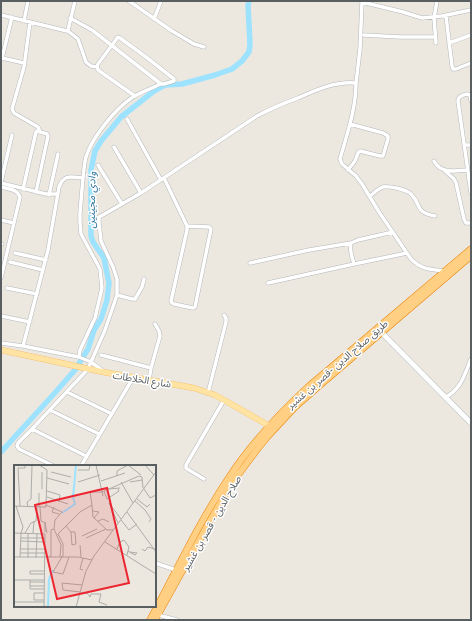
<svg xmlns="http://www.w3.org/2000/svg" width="472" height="621" viewBox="0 0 472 621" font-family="'Varela Round','Noto Sans Arabic',sans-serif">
<rect width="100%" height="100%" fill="#ece8e0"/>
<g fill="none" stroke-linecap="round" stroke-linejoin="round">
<path stroke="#9de2ff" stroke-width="5.5" d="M1,452L53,395L75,370L88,349L94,330L101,319L107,300L109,283L104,258L93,242L91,236V170L95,151L101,141L121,117L154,91L165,85L182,84L215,75L232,69L242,61L249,52L250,44L248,5L249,1"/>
<g stroke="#b3b7bb" stroke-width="4.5">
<path id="street" d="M129,1L172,31L194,44L204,47
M1,15L67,31L68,30L75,1
M446,16L452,66L453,69H456L471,63
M154,19L161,1
M24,21L28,1
M30,22L24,67L12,109L14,113L38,127L40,132
M68,31L78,39L86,62L91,66L97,67
M364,35L400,37H435
M436,43L434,18L437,1
M449,43L471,35
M2,58L24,63
M1,59L2,58L12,17
M356,83C356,109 347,134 340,159L342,164L356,176L362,184L379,212L411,259C422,270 430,269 444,271
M135,96L98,70L97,66L98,64L118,37L120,38L146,57L174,79V81L164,84H161
M471,101L470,95L467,94C463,95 458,96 458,101L471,193
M127,119L161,180
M465,145H471
M114,147L141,193
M434,161C441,174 455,171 467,170
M98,165L122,204
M348,170L355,161L358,153L360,151L380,156H383L388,139V136L383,133L350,124
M444,170L454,179L456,183L464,219L466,223H471
M164,178L187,226V230L171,301L172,303L174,304L193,308L195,307L211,229L209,227L187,226
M1,182L12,135
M1,183L46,194H58
M1,187C9,189 17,189 20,197L1,278
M23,189L36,132L37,131L47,134L48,136L36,192
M49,195L58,154
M370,196C374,193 379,188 383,187C389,186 406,189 411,194C422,205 414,212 435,216
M1,220L14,223
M1,244H2
M15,253L46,260
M10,262L43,270
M250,263L309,250L351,243
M354,264C352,257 349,249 351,243L358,240L393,232
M268,283L354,264L407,253
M7,288L37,294
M117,295L132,299H135L142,287L144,279
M1,316L30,322
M1,343L23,346L48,250L59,187C64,174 71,177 83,178C84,171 84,164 86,157C92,137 116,108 133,97C141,92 152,88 161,84L92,30L70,18
M23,346L79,357
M101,355L151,368
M103,371L91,362L105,330L117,295V279L113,267L101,241L99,223V217L101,216L141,193L257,116C270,109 284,103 298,98C316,90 335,81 356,83L360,49L362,2L403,12L422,18L442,16L471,10
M149,380L151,368L160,336L159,331L155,324
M67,392L112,414
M208,393L226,322V318L224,315
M446,397C462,388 464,375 471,359
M50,410L99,434
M32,429L86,456
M54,466L19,449L17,446L18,443L32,429L88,369L91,362L79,357L80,350L95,318L102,288L100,269L81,234L80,223V213L83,178
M81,466L133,378
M204,479L189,470L186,468V465L224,400
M155,563L176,570
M158,615L177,620"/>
</g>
<g stroke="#b2b7bb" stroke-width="6">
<path id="secondary" d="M381,332L471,423"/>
</g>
<g stroke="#f4b051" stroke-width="6">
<path id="primary" d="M1,350L103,372L194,388L215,395L224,400L273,428"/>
</g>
<g stroke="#ec8200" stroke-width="7">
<path id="highway" d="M150,620C176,572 199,522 230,476C251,444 280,413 308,387L471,249
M155,620L211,519L232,483L259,447L268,436L295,407L320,385L471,256"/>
</g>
<use href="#street" stroke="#fff" stroke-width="3.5"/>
<use href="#secondary" stroke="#fff" stroke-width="5"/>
<use href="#primary" stroke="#ffe3a2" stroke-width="5.5"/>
<use href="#highway" stroke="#ffcf84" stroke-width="6"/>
</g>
<g text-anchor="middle" stroke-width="3" stroke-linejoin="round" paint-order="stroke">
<g font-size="10" fill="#595e61" stroke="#fff">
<text transform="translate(337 364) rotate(-41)" y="4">طريق صلاح الدين -قصر بن غشير</text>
<text transform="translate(142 379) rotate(9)" y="4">شارع الخلاطات</text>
<text transform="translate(211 523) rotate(-60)" y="4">صلاح الدين - قصر بن غشير</text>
</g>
<g font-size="11" font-style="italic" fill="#3478a0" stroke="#fff">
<text transform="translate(91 200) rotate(-89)" y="4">وادي مجينين</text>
</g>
</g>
<g transform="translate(14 465)">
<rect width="142" height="142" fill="#ece8e0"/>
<path fill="none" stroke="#9de2ff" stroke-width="2" d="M48,48L61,39L59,32L62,0M34,142L35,114L39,105"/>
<path fill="none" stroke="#adada9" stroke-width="1" d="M82,0L89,31M114,0L127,10M131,0L140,10M64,5H75L76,0M37,7L57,12M103,11V6L114,0M33,13L55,19M87,16L111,8M64,17L86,10M107,17L119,38M116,17L128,15M28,24V7M94,24L106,23M130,24L136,33L142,30M33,26L46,30L45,37M90,26L93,34L105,26L104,24M25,28V42M33,32L54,39M123,34L133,42L136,39M121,36L131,45L137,54L135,57M32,40L48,47L41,55L40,64L37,65V91L35,92M78,40L79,52L93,65H99M0,41L32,42L33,5L25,0M2,41L9,62L7,68M6,41L4,3H11V0M14,42L13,37L17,34L18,0M26,42L27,56L32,58M40,42L38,47L45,49M79,46L85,47L80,53M113,47L142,87M107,55L115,65L123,59M84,56L89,54L95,57M104,58L95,38L107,54M52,61L57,67H61L62,79L58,80M40,64L47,80L46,91L48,92L39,107L49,109L55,92M31,67V58L33,68M57,67L58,80M0,68L31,69L30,142M11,68L17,58L22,56L23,42M19,68L20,56M68,71L83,64M7,73H31M72,73L92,64M7,76L30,77M91,77L142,109M66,80L67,92M6,84H31M103,84L106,77L110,75L115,82L113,90M128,84L131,86L134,82L141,84M114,86L121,90L123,88L116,87M6,88H31M0,92H64L78,95M6,92L7,68M49,92V79L44,69L66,47L78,40L76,27H88L125,11L128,12L129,23M14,93V68M22,93L23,68M69,105L66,104L69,93M30,109H16V106H31M0,115H30M16,115V124H30M16,117H30M16,121H30M66,127L49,125L48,118L68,120M67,128H73L76,132L77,129H87L85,137L93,140M30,135H20V128H30M0,137H30M62,142L72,106L80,91L142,7"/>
<path fill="#ed2531" fill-opacity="0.15" stroke="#ed2531" stroke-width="2" d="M93,23L115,118L43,134L21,40Z"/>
<rect width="142" height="142" fill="none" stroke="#595e61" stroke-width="2"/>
</g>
<rect width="472" height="621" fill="none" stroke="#595e61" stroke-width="4"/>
</svg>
